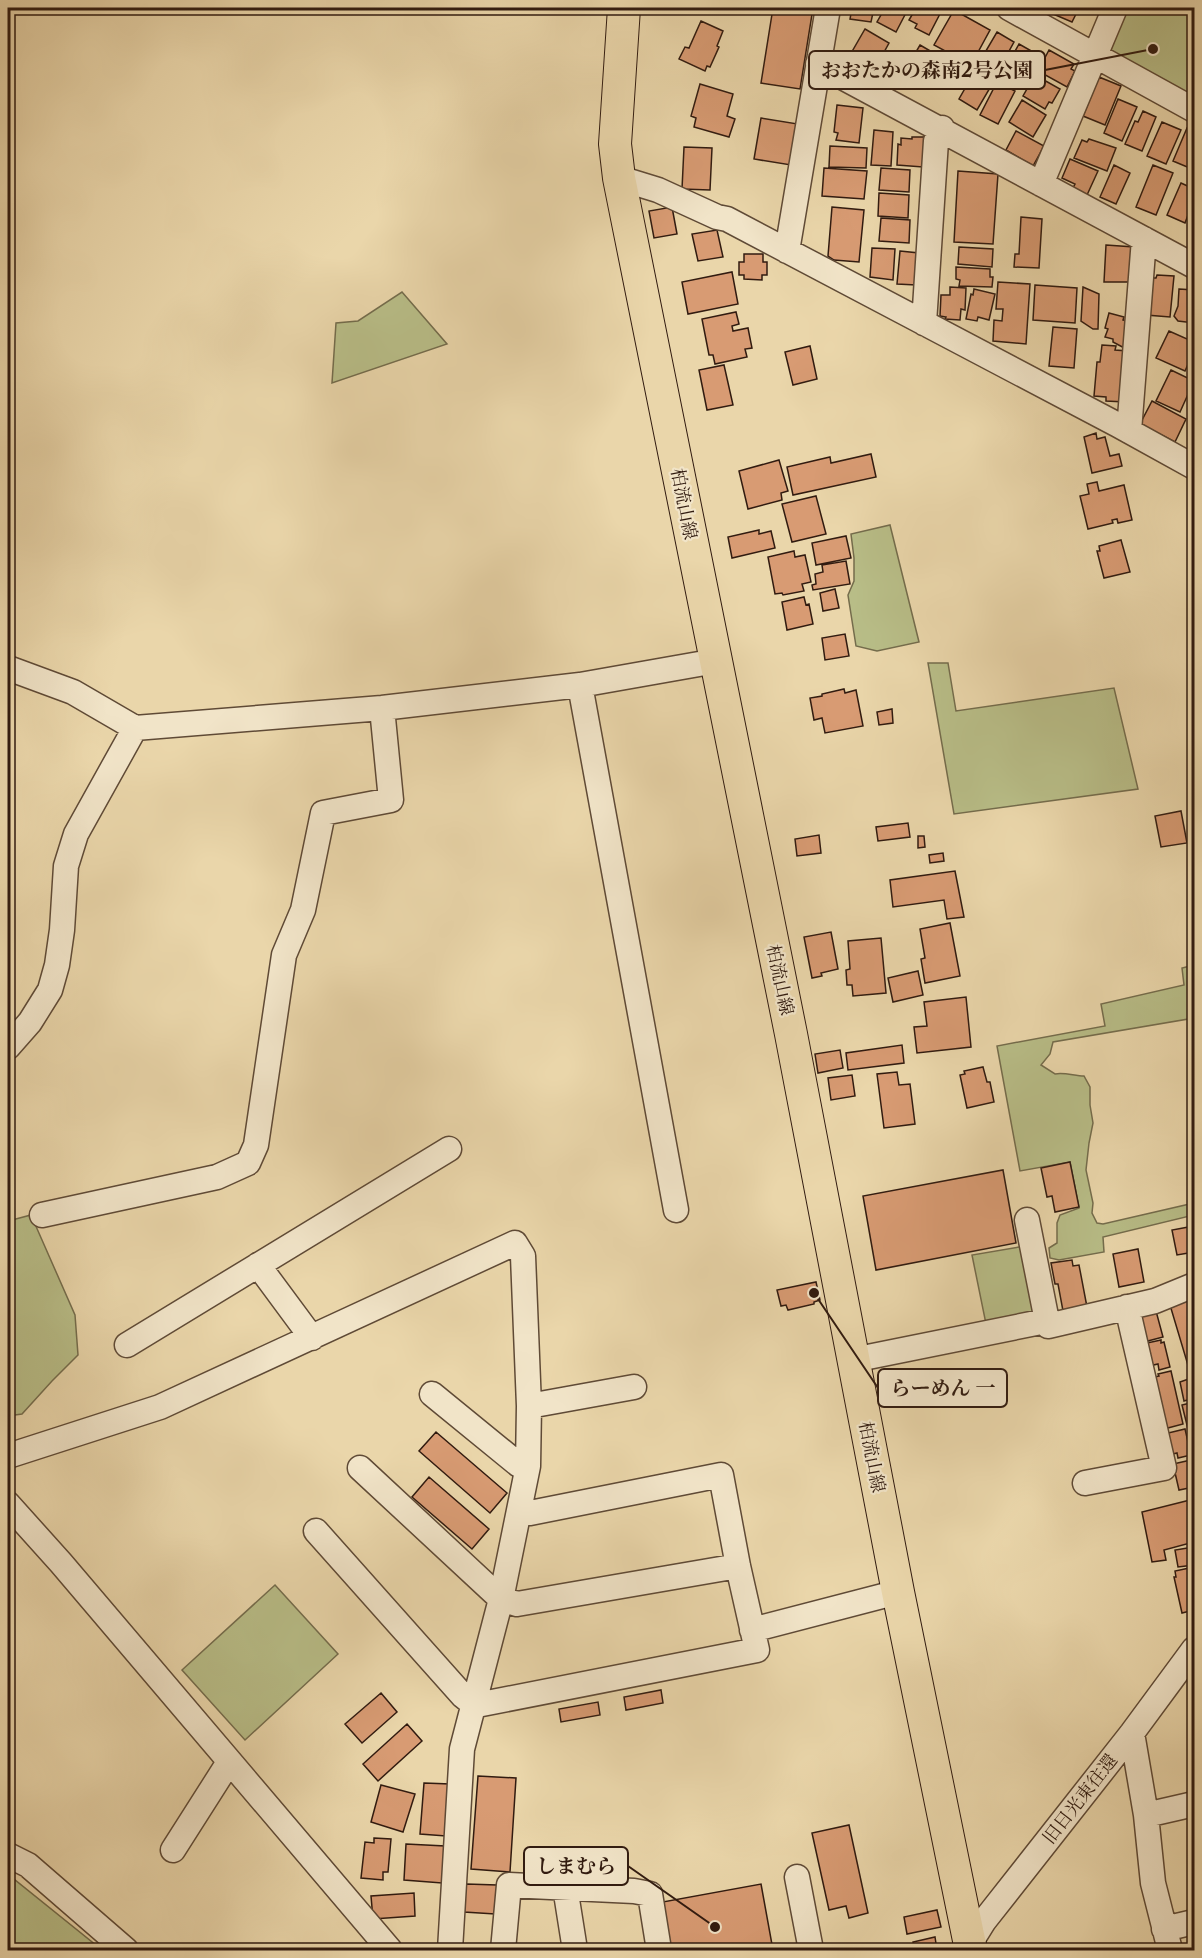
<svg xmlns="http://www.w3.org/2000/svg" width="1202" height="1958" viewBox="0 0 1202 1958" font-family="'Libre Caslon Text','Noto Serif JP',serif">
<rect width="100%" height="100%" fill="#ead6aa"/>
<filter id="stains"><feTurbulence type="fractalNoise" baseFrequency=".00333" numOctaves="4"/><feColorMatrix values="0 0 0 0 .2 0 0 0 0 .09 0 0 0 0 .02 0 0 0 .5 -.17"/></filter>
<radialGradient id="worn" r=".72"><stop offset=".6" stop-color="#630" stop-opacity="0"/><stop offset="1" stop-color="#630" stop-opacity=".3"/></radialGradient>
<path fill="#b8bd87" stroke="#746c4c" stroke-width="1.5" d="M1125,8H1194V100L1113,54L1109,44Z
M402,292L447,344L332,383L336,323L358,321Z
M890,525L919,642L877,651L856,646L848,595L854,581V558L851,534Z
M928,663H948L956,711L1114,688L1138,789L954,814Z
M1194,965V1018L1053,1042L1050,1054L1041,1065L1055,1074C1064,1072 1075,1076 1084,1076L1090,1087V1105L1093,1123L1089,1143L1086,1170L1093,1203L1092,1213L1097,1223L1103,1224L1194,1203V1215L1103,1237L1104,1252L1059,1260L1050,1258L1049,1248L1057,1243V1223L1060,1215L1079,1208L1070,1162L1020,1171L997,1046L1105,1026L1101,1004L1184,985L1182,968Z
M31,1215L75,1315L78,1355L52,1381L22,1414L8,1416V1221Z
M1025,1246L1037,1307L1031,1316L986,1324L972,1255Z
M275,1585L338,1654L245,1740L182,1670Z
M8,1877L15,1880L102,1950H8Z"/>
<path fill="#d89b73" stroke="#311b10" stroke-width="1.5" d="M773,8H813L800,89L761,83Z
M852,8H874L871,22L850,19Z
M885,8L908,9L896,32L877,22Z
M916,8H943L929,35L915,28L917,24L909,20Z
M1039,8H1079L1072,22Z
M954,10L990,30L971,65L934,45Z
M701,21L723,31L717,46L719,47L710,67L707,66L705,71L679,59L685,47L689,48Z
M865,29L889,43L871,76L846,62Z
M997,32L1014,42L998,71L980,61Z
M1019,44L1035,53L1019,82L1003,73Z
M920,45L939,56L922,85L903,74Z
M1049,50L1074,64L1071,69L1075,71L1067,87L1038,71Z
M975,71L994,81L977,110L959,99Z
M1035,75L1060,89L1052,103L1049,102L1045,109L1023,96Z
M1099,77L1121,86L1105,125L1083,116Z
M997,82L1015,91L998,124L980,115Z
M700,84L733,94L727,116L735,119L729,137L694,127L696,118L691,116Z
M1118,99L1137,107L1122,141L1104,133Z
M1022,100L1046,115L1033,137L1009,122Z
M837,105L863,108L859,143L836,140L838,133L834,132Z
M1143,111L1156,117L1142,151L1125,144L1135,121L1138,122Z
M761,118L798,124L791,165L754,159Z
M1162,122L1181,130L1166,164L1147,156Z
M1187,128L1194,131V162L1192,169L1173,161Z
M874,130L893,132L891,166L871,165Z
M1016,131L1044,146L1033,166L1006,150Z
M912,137H925L923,167L897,165L898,144L901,145V138L912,139Z
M1089,139L1116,148L1107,171L1074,158L1082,140L1087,142Z
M830,146L867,148L866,168L829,167Z
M684,147L712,148L710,190L682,189Z
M1070,159L1098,171L1087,195L1073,188L1075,184L1062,178Z
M1114,165L1130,173L1116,204L1100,197Z
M1153,165L1173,173L1156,215L1136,207Z
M824,168L867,171L864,199L822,196Z
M881,168L910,170L909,192L879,190Z
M958,171L998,174L993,244L954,242Z
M1181,183L1194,189V199L1185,223L1167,215Z
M879,193L909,195L908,218L878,216Z
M672,207L677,234L654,238L649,211Z
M832,207L864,210L859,262L834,260L828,256Z
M1194,210V230L1188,227L1194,215L1192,214Z
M1021,217L1042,219L1039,268L1014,267L1015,254H1019Z
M881,218L910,220L909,243L879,241Z
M717,230L723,257L698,261L692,234Z
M1106,245L1134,247L1132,282H1104Z
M959,247L993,249L992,267L958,264Z
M872,248L895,249L893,280L870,277Z
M900,251L919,253L916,285L897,284Z
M744,254H763V262H767V275H762V280L744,279V275H739V262H744Z
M956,267L990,269V277H993L992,287L959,286L960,280L956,279Z
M732,272L738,304L688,314L682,282Z
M1157,275L1174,276L1170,317L1146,315L1150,278H1156Z
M998,282L1030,284L1026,344L993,341L994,320L1002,321L1003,309H996Z
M1035,285L1077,288L1075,323L1033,320Z
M950,287L966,288L965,310L961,309L960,320L945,319L946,317L940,316L941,295H950Z
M1083,287L1099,294L1098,329H1093L1081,321Z
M974,289L995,294L989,320L978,317L977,321L966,319L971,294L973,295Z
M1179,289L1194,290V323L1178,321L1174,316L1178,306Z
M736,312L739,324L732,326L733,331L748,328L752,348L745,349L747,357L715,364L713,355H709L702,319Z
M1109,313L1124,317L1123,320L1130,322L1128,350L1113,342V339L1105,337L1108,329L1105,328Z
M1053,327L1077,329L1074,368L1049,366Z
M1169,331L1194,342L1191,348L1194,351L1185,371L1156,358Z
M1102,345L1116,346L1115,350L1128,351L1125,402L1106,401V397L1094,396L1097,362H1100Z
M810,346L817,379L793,385L785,352Z
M724,365L733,405L707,410L699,370Z
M1171,370L1194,381L1180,412L1156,401Z
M1152,401L1186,419L1175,442L1140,424Z
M1096,433L1097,439L1105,437L1110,456L1119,454L1122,466L1092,473L1084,437Z
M871,454L876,477L793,495L787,467L830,457L831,463Z
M779,460L788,491L781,493L782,500L748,509L739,471Z
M1097,482L1099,491L1124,485L1132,520L1118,523L1117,519L1112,520L1113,523L1088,529L1080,496L1089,494L1087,484Z
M816,496L826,534L792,542L782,504Z
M759,530V534L771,531L775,548L732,558L728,537Z
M846,536L851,558L816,565L812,543Z
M1121,540L1130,572L1104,578L1097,551H1100L1099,546Z
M794,551L795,557L805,555L811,582L802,584L804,591L783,595L782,593L775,594L768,557Z
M846,561L850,584L813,590L812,585L816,584L815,574L823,572L822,565Z
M835,589L839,608L823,611L820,593Z
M804,597L806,605L809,604L813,624L787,630L782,602Z
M845,634L849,656L825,660L822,638Z
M844,689L845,693L856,690L863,726L825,733L822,718L814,720L810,698L822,696V694Z
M892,709L893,723L879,725L877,712Z
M1181,811L1187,843L1161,847L1155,816Z
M908,823L910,837L878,841L876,827Z
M819,835L821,853L797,856L795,839Z
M918,836H924L925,847L918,848Z
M943,853L944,861L930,863L929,855Z
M955,871L964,917L947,919L944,900L893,907L890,880Z
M950,923L960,976L925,983L921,959L925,958L920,929Z
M831,932L838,969L821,973L822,976L812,978L804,937Z
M881,938L886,993L853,996L852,985H847L846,970L850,969L848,941Z
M918,971L923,995L893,1002L888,978Z
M966,997L971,1047L917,1053L914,1027L927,1026L924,1002Z
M902,1045L904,1063L848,1070L846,1053Z
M840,1050L843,1068L818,1073L815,1054Z
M983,1067L987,1082H990L994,1102L967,1108L960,1075L965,1074L964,1071Z
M897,1072L899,1085L910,1084L915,1124L884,1128L877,1074Z
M852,1075L855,1096L831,1100L828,1078Z
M1070,1162L1079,1207L1055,1212L1052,1196L1047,1197L1041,1168Z
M1003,1170L1016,1243L876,1270L863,1196Z
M1194,1226V1252L1177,1255L1172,1230Z
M1138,1249L1144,1282L1119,1287L1113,1254Z
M1072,1260L1073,1266L1079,1265L1087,1307L1063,1311L1058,1284H1055L1051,1263Z
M816,1282L820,1300L814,1302V1304L788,1310L786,1305L781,1306L777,1290Z
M1194,1298V1370L1190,1372L1170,1305Z
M1156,1311L1163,1337L1144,1342L1138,1318L1142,1317V1314Z
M1161,1340V1343L1164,1342L1170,1367L1159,1370L1158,1364L1149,1366L1147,1343Z
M1171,1371L1183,1424L1164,1429L1151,1378L1159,1376L1158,1374Z
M1194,1377V1398L1184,1401L1180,1382Z
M1194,1402V1432L1189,1433L1182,1405Z
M1185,1429L1191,1455L1178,1458L1177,1453L1169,1455L1164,1434Z
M436,1432L507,1493L490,1513L419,1451Z
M1191,1460L1194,1487L1179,1490L1173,1464Z
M429,1477L489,1529L472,1549L412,1497Z
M1194,1499V1542L1164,1550L1166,1560L1152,1562L1142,1512Z
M1194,1547V1565L1178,1567L1175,1550Z
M1194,1567V1610L1182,1613L1174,1577H1176L1175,1571Z
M661,1690L663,1703L626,1710L624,1697Z
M381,1693L397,1712L362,1743L345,1724Z
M598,1702L600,1715L561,1722L559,1709Z
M407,1724L422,1741L378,1781L363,1764Z
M478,1776L516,1778L510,1872L471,1869Z
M424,1783L450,1784L446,1836L420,1834Z
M381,1785L415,1794L403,1832L371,1822Z
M849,1825L868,1913L849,1918L846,1906L829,1910L812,1833Z
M374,1838L391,1839L388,1872H383V1880L361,1878L365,1842L374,1843Z
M406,1844L445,1846L442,1883L404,1880Z
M466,1884L497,1885L495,1914L464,1912Z
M761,1884L773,1950H666L657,1903Z
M414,1893L415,1916L373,1919L371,1896Z
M937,1910L941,1927L907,1934L904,1917Z
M935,1937L937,1950H915L913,1942Z"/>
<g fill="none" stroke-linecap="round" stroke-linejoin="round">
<g stroke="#5f4a36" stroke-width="27">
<path id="minor" d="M1009,8L1194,110
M818,64L1194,266
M619,178L658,190L717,217L727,219L1118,425L1194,467
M1041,184L1115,8
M787,251L828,8
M924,323L936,141L942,128
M1129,431L1144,239
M8,668L73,692L135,728L382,708L580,685L716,661
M580,685L676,1210
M8,1047L30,1022L50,990L57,965L62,930L66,866L76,834L135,728
M42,1215L217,1177L248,1163L256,1145L284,955L303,910L323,813L391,800L382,708
M1027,1220L1048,1326L1155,1301L1194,1285
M258,1265L312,1338
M127,1345L449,1149
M853,1360L1046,1321
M432,1394L519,1465L528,1466
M529,1406L634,1387
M8,1456L160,1407L515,1243L523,1256L529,1406L528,1466L501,1599L462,1749L450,1950
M360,1468L501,1599L517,1604L738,1566
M1085,1483L1164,1468L1127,1307
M8,1504L61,1563L390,1950
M316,1531L463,1696L473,1704H482L757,1650L738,1566L721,1475L530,1513L520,1511
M752,1630L898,1592
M1132,1733L1146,1815L1153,1883L1170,1950
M1146,1815L1194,1804
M173,1850L229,1762
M8,1855L28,1865L126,1950
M797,1877L811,1950
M565,1887L575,1950
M1164,1929L1194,1922
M503,1950L509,1885L634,1891L650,1894L659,1950
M966,1950L984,1921L1132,1733L1194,1649"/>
</g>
<g stroke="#311b10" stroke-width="34">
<path id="major" d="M624,8L615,144L619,178L791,1034L898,1592L971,1950"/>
</g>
<use href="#minor" stroke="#f1e4c8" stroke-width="24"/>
<use href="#major" stroke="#ead6aa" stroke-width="32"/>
</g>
<g text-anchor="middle" stroke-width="4.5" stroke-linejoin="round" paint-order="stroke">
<g font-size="18" fill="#311b10" stroke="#f1e4c8">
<text transform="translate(684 504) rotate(79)" y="6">柏流山線</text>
<text transform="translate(780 980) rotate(78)" y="6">柏流山線</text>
<text transform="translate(872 1457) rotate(79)" y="6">柏流山線</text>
<text transform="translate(1080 1799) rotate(-52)" y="6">旧日光東往還</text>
</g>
</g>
<path fill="none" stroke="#311b10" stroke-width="2" d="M1153 49L1045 70M814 1293L878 1388M715 1927L628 1866"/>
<g fill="#311b10" stroke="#f1e4c8" stroke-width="2">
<circle cx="1153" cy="49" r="6"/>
<circle cx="814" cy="1293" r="6"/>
<circle cx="715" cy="1927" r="6"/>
</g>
<g fill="#f1e4c8" stroke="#311b10" stroke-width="2">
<rect x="809" y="51" width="236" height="38" rx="6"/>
<rect x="878" y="1369" width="129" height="38" rx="6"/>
<rect x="524" y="1847" width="104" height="38" rx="6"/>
</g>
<g font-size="20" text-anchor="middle" font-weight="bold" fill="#311b10">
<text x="927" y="77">おおたかの森南2号公園</text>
<text x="943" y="1395">らーめん 一</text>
<text x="576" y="1873">しまむら</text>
</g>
<rect width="1202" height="1958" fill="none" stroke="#ead6aa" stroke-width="30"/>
<rect x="9" y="9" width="1184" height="1940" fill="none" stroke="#311b10" stroke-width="3"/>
<rect x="15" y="15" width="1172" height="1928" fill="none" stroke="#311b10" stroke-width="1.5"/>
<rect width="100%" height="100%" filter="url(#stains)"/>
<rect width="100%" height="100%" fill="url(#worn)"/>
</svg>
